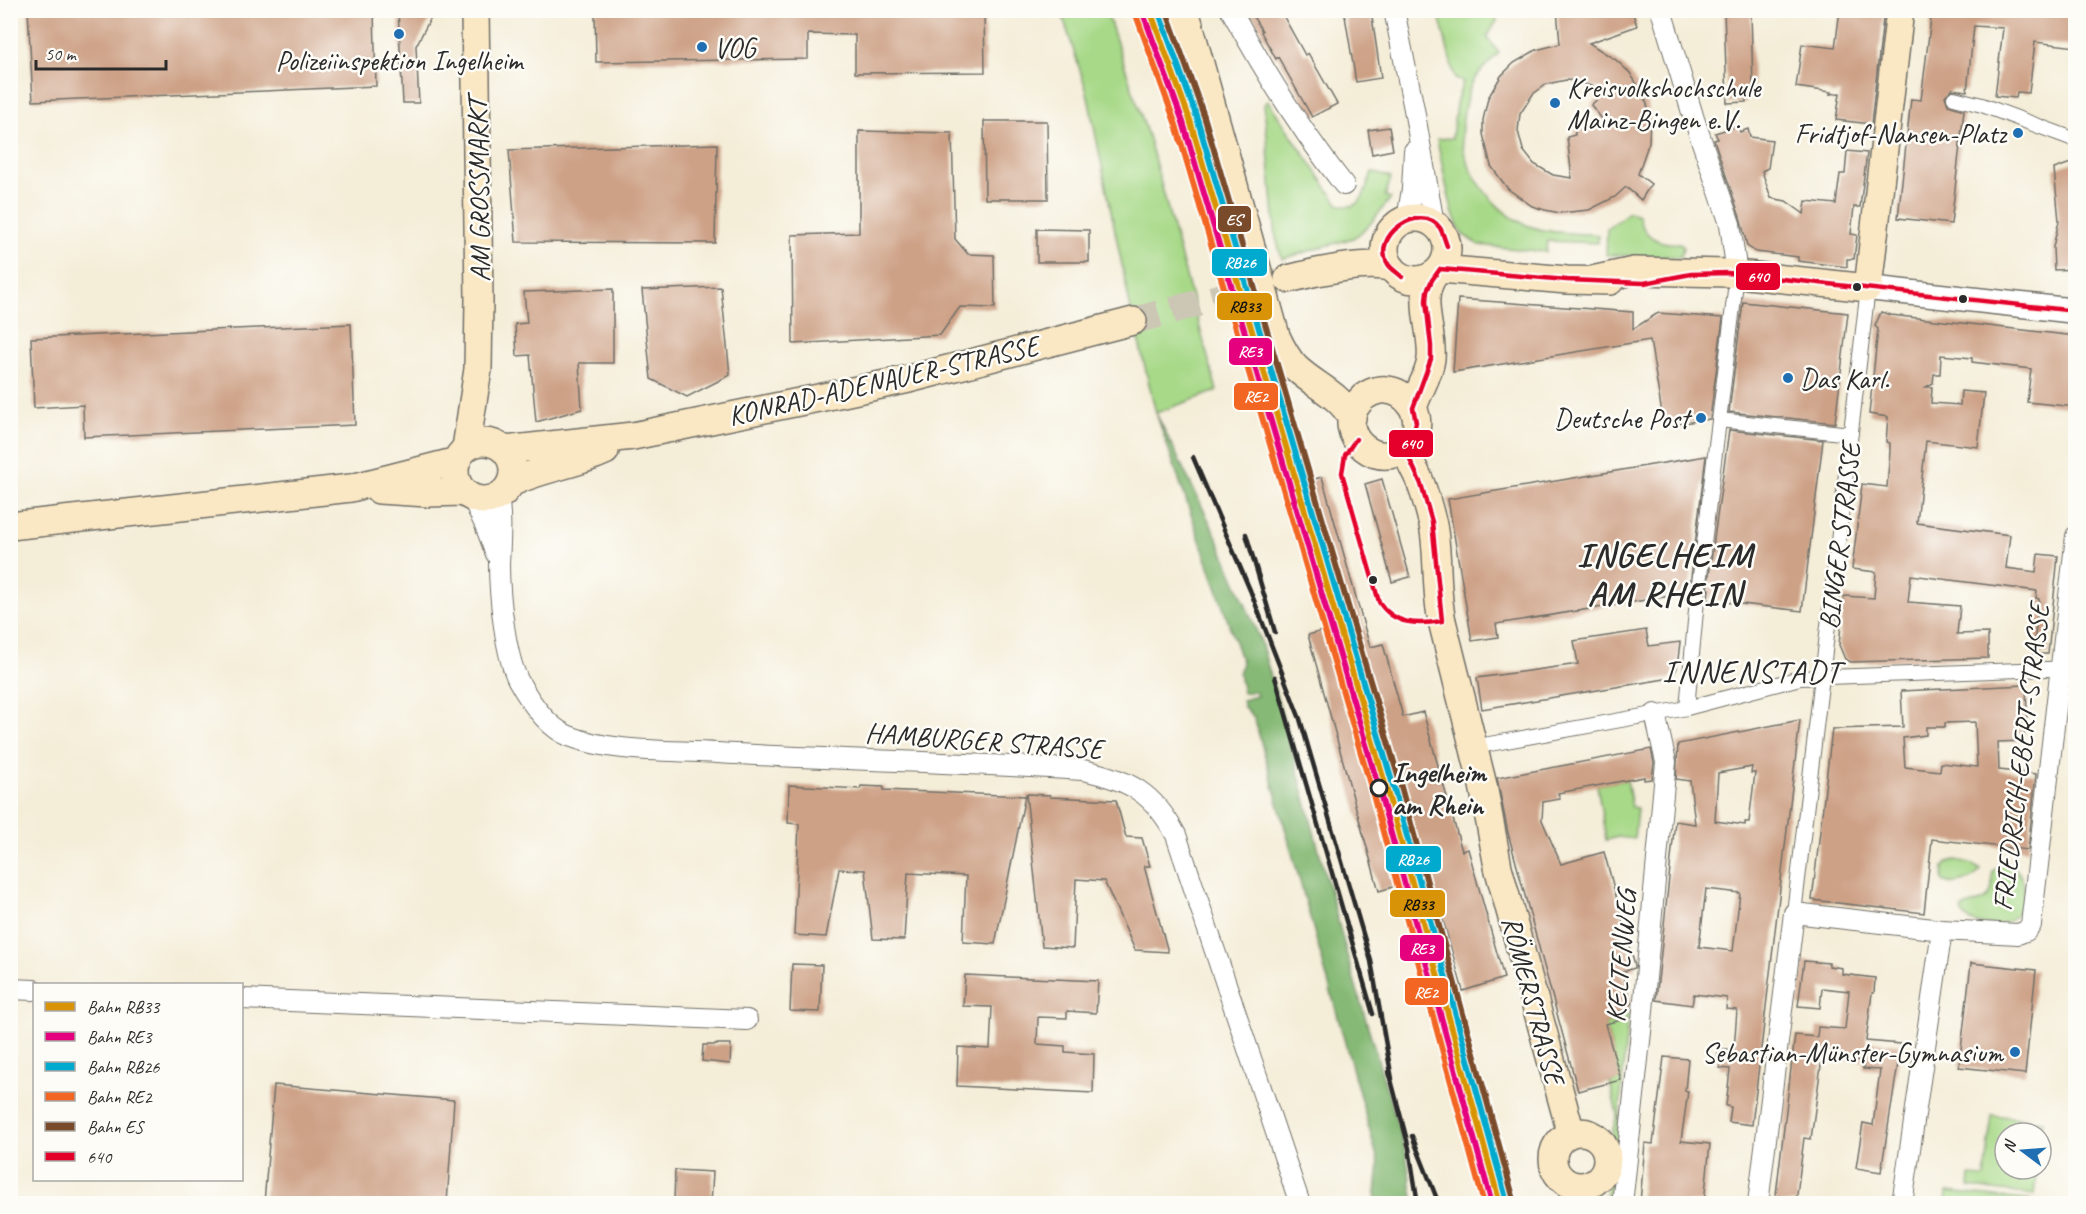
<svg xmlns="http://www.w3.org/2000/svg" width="2086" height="1214" viewBox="0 0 2086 1214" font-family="Caveat,sans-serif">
<rect width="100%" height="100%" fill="#fdfcf7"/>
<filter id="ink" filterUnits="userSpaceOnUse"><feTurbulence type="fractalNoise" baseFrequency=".0167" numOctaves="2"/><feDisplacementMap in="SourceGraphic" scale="12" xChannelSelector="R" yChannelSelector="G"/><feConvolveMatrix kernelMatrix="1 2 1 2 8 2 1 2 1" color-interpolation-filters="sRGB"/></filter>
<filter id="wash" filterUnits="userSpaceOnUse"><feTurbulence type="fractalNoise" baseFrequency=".008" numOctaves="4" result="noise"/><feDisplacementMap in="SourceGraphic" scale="24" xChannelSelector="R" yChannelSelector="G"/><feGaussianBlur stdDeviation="1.35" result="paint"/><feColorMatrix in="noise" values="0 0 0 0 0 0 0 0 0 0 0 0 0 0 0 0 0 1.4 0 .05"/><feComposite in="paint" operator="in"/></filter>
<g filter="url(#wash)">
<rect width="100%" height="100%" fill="#f4edd8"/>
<path fill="#a7d988" stroke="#69825a" stroke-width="1.5" d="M1106,10L1149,139L1217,391L1156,413L1130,305L1087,92L1061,11Z
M1438,11H1494L1497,21L1487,37L1499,53C1491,61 1480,70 1474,80C1469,87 1467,98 1465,106C1463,118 1460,130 1462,143C1468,177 1497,214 1529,226C1551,234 1575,233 1598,235V243L1547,241L1546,252L1479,245L1462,234L1453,214L1446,184L1437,139L1452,138L1456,104L1463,82L1455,79Z
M1268,101L1338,204C1362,214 1366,189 1372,172L1391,178L1385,196L1391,198L1366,229L1353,238L1282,259L1276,238L1264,104Z
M1629,212L1639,215C1642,237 1659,245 1680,243L1683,247L1681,257L1606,255L1607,229Z
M1627,780L1632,807L1637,808L1634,839L1618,837L1606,840L1597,785Z
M1956,860L1970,863L1981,870C1974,879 1954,888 1943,881L1944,867L1948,862Z
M2002,864C2035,865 2033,930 1986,925C1976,923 1968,922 1962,913V909C1971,901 1988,904 1991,891C1993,884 1991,878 1993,871Z
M1628,1013L1612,1204L1606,1203L1607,1184L1614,1160L1611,1137L1617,1114L1610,1083L1620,1079L1605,1024L1621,1020L1620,1016Z
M1992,1115L2043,1121L2041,1139V1133H2005V1169H2037L2034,1195L1969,1187L1970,1176L1985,1177Z
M1947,1192L2035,1201L2034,1203H1946Z"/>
<path fill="#85b974" stroke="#587250" stroke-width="1.5" d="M1156,413L1216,535L1260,639L1289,739L1352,973L1406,1154L1414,1203H1375L1379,1164L1254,717L1244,708L1242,700L1257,696L1255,691L1243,693L1239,674L1242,662Z"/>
<g id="blocks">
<path fill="#cda186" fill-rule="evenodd" d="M28,10L374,12L376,86L33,101Z
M398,10H427L431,17L416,46L419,103H403Z
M595,10H984L985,72L855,73V35L808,34V59L596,62Z
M1249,10H1280L1305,55L1308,53L1337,104L1312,117L1278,57L1276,59L1261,32L1262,31Z
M1344,10H1371L1381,78L1356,82Z
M1557,10H1632L1637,26L1589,43L1616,60L1630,73L1642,92L1647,104L1650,118L1649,142L1638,174L1651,184L1641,200L1626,187L1615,197L1589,210L1560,213L1545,210L1532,206L1508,189L1491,166L1483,134V120L1488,98L1501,76L1514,63L1536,50L1560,44ZM1566,80L1576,81L1606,91L1591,105L1606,124L1575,127V135L1567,137L1572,178L1553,175L1534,164L1523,150L1518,131L1520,114L1533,94L1547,84Z
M1724,10H1751L1753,89H1745L1746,102L1727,103Z
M1840,10H1884L1871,124L1836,120L1840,93L1830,94L1831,92L1796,87L1802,44L1835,48Z
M1932,10H2030L2076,15V47L2035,42L2029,93L2017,92L2016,98L1995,96L2003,28L1974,26L1967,91L1952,89L1945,96L1948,105L1964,110L1951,224L1898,218L1911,99L1921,100Z
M984,121H1047L1048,199H985Z
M1738,126L1740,132L1748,129L1750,137L1772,140L1768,168L1762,171L1771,198L1786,201L1804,214L1806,201L1836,204L1840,174H1845L1847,151L1867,153L1860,207H1854L1851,234L1857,235L1854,259H1847V267L1798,261V257L1756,252L1747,246L1741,220L1714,140L1718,139L1715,133Z
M1389,127L1393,150L1372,154L1368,130Z
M859,131L952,133L955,239L968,254L994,255L995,308L960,307L940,335L793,344L792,235L859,233Z
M717,144L715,243L516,242L509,150Z
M2076,161V269L2054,270L2053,247L2059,221L2054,169Z
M1037,229L1089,230V262H1037Z
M721,287L730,375L687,397L651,379L642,290Z
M613,289V363H579L582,409L536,422L530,355L517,356L515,324L527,323L524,292Z
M1458,299L1633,312V329L1658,313L1723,318L1710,419L1664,426L1650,340L1453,372Z
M1743,302L1848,313L1835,423L1729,412Z
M1881,312L1891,315L2076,336V407L2027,402L2031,369L1972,362V358L1941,355L1940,374H1934L1933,383L1926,387H1932L1931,403L1960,405L1961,391L1984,393L1978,447L1926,441L1917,523L2010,535L2006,568L2036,572L2038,554L2058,556L2048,654H2033L2039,599L2036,598L2037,591L1911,575L1908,602L1960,606L1957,634L1988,633V658L1851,662L1845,659L1839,645L1844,596L1874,598L1876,572L1852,569L1862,484L1887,487L1890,451V443L1886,442L1888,417L1869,414L1878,329L1875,326Z
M351,324L355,425L84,437L83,405L34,408L31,338Z
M1729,430L1823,440L1802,611L1708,600L1709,589L1707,590Z
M1706,456L1689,593L1496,624L1498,637L1472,641L1448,499Z
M1322,477L1370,647L1383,644L1403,717L1423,712L1462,851L1468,849L1504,978L1463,991L1440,910L1426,913L1416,880L1379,891L1308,635L1344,625L1304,482Z
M1382,479L1410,577L1392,582L1365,484Z
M1646,630L1649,646L1680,642L1677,668L1671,678L1482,709L1477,678L1578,664L1574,641Z
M2026,685L2027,715L2023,741L1998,742L1999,770L2036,774L2028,850L1932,839L1924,913L1812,900L1832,729L1903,727L1901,691ZM1975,722L1977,767L1941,763L1940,771L1905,767L1903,738L1926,735V727H1945V723Z
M1800,720L1752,1125L1729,1122L1731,1107L1726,1106L1730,1069L1720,1068V1062H1717L1719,1048L1734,1050L1737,1010L1726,1009L1727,998L1694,994L1692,1005L1656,1000L1675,821L1695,824L1690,781L1676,779L1678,744ZM1752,767L1751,773H1755L1749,822H1745V825L1715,821L1718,773ZM1706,889L1740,893L1733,951L1699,947Z
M1651,749L1654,763L1652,779L1644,780V777L1558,793L1560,799L1543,802L1542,820L1561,864L1604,852L1635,965V968L1622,972L1631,1003L1627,1009L1618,1012L1621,1020L1605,1024L1621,1080L1578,1091L1508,833L1497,778Z
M789,785L860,789L861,786L884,787V790L1025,796L995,944L963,942L966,876L908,873L904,940L873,939L865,870L839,869L826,937L794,935L799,824L788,823Z
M1026,794L1050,795V797L1116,800L1126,837L1142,838L1150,866H1144L1168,952L1135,950L1104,881L1076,879L1073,948L1042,946Z
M1804,961L1829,963V966L1842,968V974L1875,978L1874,993H1872L1866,1041L1901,1044L1881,1172L1856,1168L1863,1123L1873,1125L1880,1070L1863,1069L1864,1061L1822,1058L1811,1139L1804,1138L1796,1203H1775L1795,1035L1817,1037L1818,1027L1845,1029L1849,991L1822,988L1820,1008L1798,1006Z
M1971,963L2036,970L2025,1074L1959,1067Z
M792,964L822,965L820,1012L790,1011Z
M965,975L1098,981L1096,1013L1067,1011V1018L1038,1017L1037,1044L1065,1046V1052L1094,1054L1093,1093L957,1086L958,1047L990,1049L992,1007L963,1006Z
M717,1044H731L730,1064L702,1061L703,1045H717Z
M1664,1057L1688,1059L1685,1091H1688L1681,1141L1710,1144L1704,1203H1640L1645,1143L1653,1144Z
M274,1085L454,1100L447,1203H264Z
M675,1170L713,1172L711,1203H674Z"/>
</g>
</g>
<g filter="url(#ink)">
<use href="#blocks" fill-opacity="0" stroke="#716f68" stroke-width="1.5"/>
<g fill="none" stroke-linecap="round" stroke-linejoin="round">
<path stroke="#ccc6b5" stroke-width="27" stroke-dasharray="27 14" stroke-linecap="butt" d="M1133,321L1283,280"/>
<g stroke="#716f68" stroke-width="16">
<path id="pedestrian" d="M1954,98L1982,105L2076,140
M1719,420L1851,434
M1687,708L1697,600L1737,274
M1473,747L1687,708L1800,678L2076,668
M1794,913L1868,288"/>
</g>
<g stroke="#716f68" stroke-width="22">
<path id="minor" d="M1231,10C1265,73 1300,129 1344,185
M1394,10L1414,109L1434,224
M1661,10L1694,119L1730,224L1737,274
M1407,220L1412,189L1414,151
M498,496C502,519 500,541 499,564C499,594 505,654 518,680C529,700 546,727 569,736C612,753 671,750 717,753C839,760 961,762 1083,770C1129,780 1153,792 1176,835L1300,1204
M472,497L485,525L496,554
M10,989L34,990
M242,999L747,1020
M1622,1204L1641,1032L1666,762L1655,714
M1758,1204L1794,913L1942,930L2018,934L2026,931L2031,925L2076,536
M1902,1204L1942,930"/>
</g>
<g stroke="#716f68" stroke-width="27">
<path id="tertiary" d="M1868,288L2076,311"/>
</g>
<g stroke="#716f68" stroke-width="30">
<path id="secondary" d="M1185,10L1276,336C1281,347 1287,359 1296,368C1315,386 1339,394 1352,418
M1385 249a31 31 0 1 1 62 0a31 31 0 1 1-62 0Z
M1440,269L1567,280L1610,281
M1288,279C1313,272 1368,260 1392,268
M1592,280L1634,271L1728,273L1868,288L1900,10
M1413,408C1418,391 1429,376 1431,359C1434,331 1416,300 1434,275
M1411,441C1383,478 1331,435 1359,402C1365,394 1376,389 1387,390C1406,392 1420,411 1416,430C1414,439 1408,446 1409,456C1410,463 1415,470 1418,477C1425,492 1429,509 1433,525C1439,556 1435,589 1442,621L1483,785L1498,867L1571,1133
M455 471a29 29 0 1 1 58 0a29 29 0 1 1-58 0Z
M466,448L478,369L479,299L475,10
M505,450L633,436L843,393L909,379L1133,321
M511,483C541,468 575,465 605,451
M379,490L428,493L464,492
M10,526L351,488L457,461
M1553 1159a27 27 0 1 1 54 0a27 27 0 1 1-54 0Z"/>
</g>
<use href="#pedestrian" stroke="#fff" stroke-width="14"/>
<use href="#minor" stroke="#fff" stroke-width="20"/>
<use href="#tertiary" stroke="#fff" stroke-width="24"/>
<use href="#secondary" stroke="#fae7c3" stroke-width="27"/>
<path stroke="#2b2b2b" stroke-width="4.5" d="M1193,457L1250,590L1300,719L1371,961L1392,1079
M1246,534L1275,632
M1275,677L1373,1014
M1389,1072L1409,1148L1418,1204
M1412,1136L1439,1204"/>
<g stroke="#fdfcf7" stroke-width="9">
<path id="bus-1" d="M1440,269L1567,280L1644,283L1691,274L1728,273L2076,311
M1440,269L1432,280L1427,291L1426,301L1431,346V359L1413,408L1416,422L1409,450L1410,460L1421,484L1432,522L1442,621
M1402,277C1398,273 1391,269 1388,264C1370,236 1421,201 1440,228C1443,233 1445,241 1447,246
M1356,439L1345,455L1342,473L1379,602C1394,625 1417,625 1442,621"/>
</g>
<use href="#bus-1" stroke="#e4002b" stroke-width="4.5"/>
<g stroke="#fdfcf7" stroke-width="10">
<path id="rail-1" d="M1150,10L1190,120L1384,780L1500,1204"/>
</g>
<g stroke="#fdfcf7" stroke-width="10">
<path id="rail-2" d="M1143,13L1183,122L1377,782L1492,1204"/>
</g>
<g stroke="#fdfcf7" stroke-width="10">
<path id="rail-3" d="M1158,10L1197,118L1391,778L1507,1202"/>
</g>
<g stroke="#fdfcf7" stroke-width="10">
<path id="rail-4" d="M1136,15L1176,125L1370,784L1484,1204"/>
</g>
<g stroke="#fdfcf7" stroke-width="10">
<path id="rail-5" d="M1166,10L1204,116L1398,776L1514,1200"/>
</g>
<use href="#rail-1" stroke="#d89406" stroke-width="6"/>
<use href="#rail-2" stroke="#e5007d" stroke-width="6"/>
<use href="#rail-3" stroke="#00a9ce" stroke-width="6"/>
<use href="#rail-4" stroke="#f26522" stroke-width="6"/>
<use href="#rail-5" stroke="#7a4b2a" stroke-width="6"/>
</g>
</g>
<g fill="#1f6fb2" stroke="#fdfcf7" stroke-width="2">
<circle cx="399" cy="34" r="6"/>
<circle cx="702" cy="47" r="6"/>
<circle cx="1555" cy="103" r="6"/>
<circle cx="2018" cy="133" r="6"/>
<circle cx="1788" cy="378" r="6"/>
<circle cx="1701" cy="418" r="6"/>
<circle cx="2015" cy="1052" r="6"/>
</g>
<g fill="#2b2b2b" stroke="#fdfcf7" stroke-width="2">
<circle cx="1857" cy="287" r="5"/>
<circle cx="1963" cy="299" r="5"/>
<circle cx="1373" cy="580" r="5"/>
</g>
<circle fill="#fdfcf7" stroke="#2b2b2b" stroke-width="3" cx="1379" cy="788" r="8"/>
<g text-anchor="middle" stroke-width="5" stroke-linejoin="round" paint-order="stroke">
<g font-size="28" fill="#2b2b2b" stroke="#fdfcf7" text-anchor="start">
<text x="714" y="57">VOG</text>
<text x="399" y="70" text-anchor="middle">Polizeiinspektion Ingelheim</text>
<text x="1567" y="97">Kreisvolkshochschule<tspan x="1567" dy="32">Mainz-Bingen e.V.</tspan></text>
<text x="2006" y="143" text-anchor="end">Fridtjof-Nansen-Platz</text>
<text x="1800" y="388">Das Karl.</text>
<text x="1689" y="428" text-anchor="end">Deutsche Post</text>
<text x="2003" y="1062" text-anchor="end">Sebastian-Münster-Gymnasium</text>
</g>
<g font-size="28" fill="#2b2b2b" stroke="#fdfcf7">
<text transform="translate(478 190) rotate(-91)" y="10">AM GROSSMARKT</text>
<text transform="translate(883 380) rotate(-13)" y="10">KONRAD-ADENAUER-STRASSE</text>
<text transform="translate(1839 536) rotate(-83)" y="10">BINGER STRASSE</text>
<text transform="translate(984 740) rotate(4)" y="10">HAMBURGER STRASSE</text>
<text transform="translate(2020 757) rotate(-83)" y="10">FRIEDRICH-EBERT-STRASSE</text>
<text transform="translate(1620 956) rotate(-85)" y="10">KELTENWEG</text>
<text transform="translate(1534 1000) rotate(75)" y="10">RÖMERSTRASSE</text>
</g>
<g font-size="28" font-weight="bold" fill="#2b2b2b" stroke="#fdfcf7" text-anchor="start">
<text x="1392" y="782">Ingelheim<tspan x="1392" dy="32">am Rhein</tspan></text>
</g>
<g font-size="32" letter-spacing="1.5" fill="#2b2b2b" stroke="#fdfcf7">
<text x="1752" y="682">INNENSTADT</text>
</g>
<g font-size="34" font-weight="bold" letter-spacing="1.5" fill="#2b2b2b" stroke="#fdfcf7">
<text x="1665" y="566">INGELHEIM<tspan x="1665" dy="39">AM RHEIN</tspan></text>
</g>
</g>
<g stroke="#fdfcf7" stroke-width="2">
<rect x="1217" y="205" width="35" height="28" rx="6" fill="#7a4b2a"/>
<rect x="1211" y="248" width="57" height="29" rx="6" fill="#00a9ce"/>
<rect x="1735" y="262" width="46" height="29" rx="6" fill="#e4002b"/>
<rect x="1216" y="292" width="57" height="29" rx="6" fill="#d89406"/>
<rect x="1228" y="337" width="45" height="29" rx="6" fill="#e5007d"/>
<rect x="1233" y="382" width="46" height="29" rx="6" fill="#f26522"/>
<rect x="1388" y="429" width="46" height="29" rx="6" fill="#e4002b"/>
<rect x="1385" y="845" width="57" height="28" rx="6" fill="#00a9ce"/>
<rect x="1389" y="889" width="57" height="29" rx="6" fill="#d89406"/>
<rect x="1399" y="934" width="46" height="28" rx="6" fill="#e5007d"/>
<rect x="1404" y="977" width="45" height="29" rx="6" fill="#f26522"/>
</g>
<g font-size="16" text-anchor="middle" font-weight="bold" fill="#fff">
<text x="1234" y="225">ES</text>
<text x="1240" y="268">RB26</text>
<text x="1758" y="282">640</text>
<text x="1250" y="357">RE3</text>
<text x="1256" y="402">RE2</text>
<text x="1411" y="449">640</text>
<text x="1413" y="865">RB26</text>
<text x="1422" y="954">RE3</text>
<text x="1426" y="998">RE2</text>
</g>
<g font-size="16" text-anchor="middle" font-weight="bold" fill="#111">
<text x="1245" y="312">RB33</text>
<text x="1418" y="910">RB33</text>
</g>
<rect width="2086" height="1214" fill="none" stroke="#fdfcf7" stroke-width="36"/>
<rect x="33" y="983" width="210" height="198" fill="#fdfcf7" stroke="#a9a8a5" stroke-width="1.5"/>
<rect x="45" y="1002" width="30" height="9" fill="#d89406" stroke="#a9a8a5" stroke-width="1.5"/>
<text x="87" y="1013" font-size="18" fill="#2b2b2b">Bahn RB33</text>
<rect x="45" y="1032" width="30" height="9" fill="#e5007d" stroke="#a9a8a5" stroke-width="1.5"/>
<text x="87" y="1043" font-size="18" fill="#2b2b2b">Bahn RE3</text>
<rect x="45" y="1062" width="30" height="9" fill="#00a9ce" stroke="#a9a8a5" stroke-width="1.5"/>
<text x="87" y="1073" font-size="18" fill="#2b2b2b">Bahn RB26</text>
<rect x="45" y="1092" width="30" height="9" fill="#f26522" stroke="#a9a8a5" stroke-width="1.5"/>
<text x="87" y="1103" font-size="18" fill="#2b2b2b">Bahn RE2</text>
<rect x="45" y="1122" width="30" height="9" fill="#7a4b2a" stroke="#a9a8a5" stroke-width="1.5"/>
<text x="87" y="1133" font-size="18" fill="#2b2b2b">Bahn ES</text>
<rect x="45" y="1152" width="30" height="9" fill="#e4002b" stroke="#a9a8a5" stroke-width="1.5"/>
<text x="87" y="1163" font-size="18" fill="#2b2b2b">640</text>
<g transform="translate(2023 1151) rotate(286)"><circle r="28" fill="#fdfcf7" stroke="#a9a8a5" stroke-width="1.5"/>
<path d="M0-4.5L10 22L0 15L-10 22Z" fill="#1f6fb2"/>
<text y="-9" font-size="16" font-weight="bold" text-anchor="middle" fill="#2b2b2b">N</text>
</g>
<path d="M36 60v9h130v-9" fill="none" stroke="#2b2b2b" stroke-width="3"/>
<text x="45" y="60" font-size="18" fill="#2b2b2b" stroke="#fdfcf7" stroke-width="4.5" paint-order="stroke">50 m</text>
</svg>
